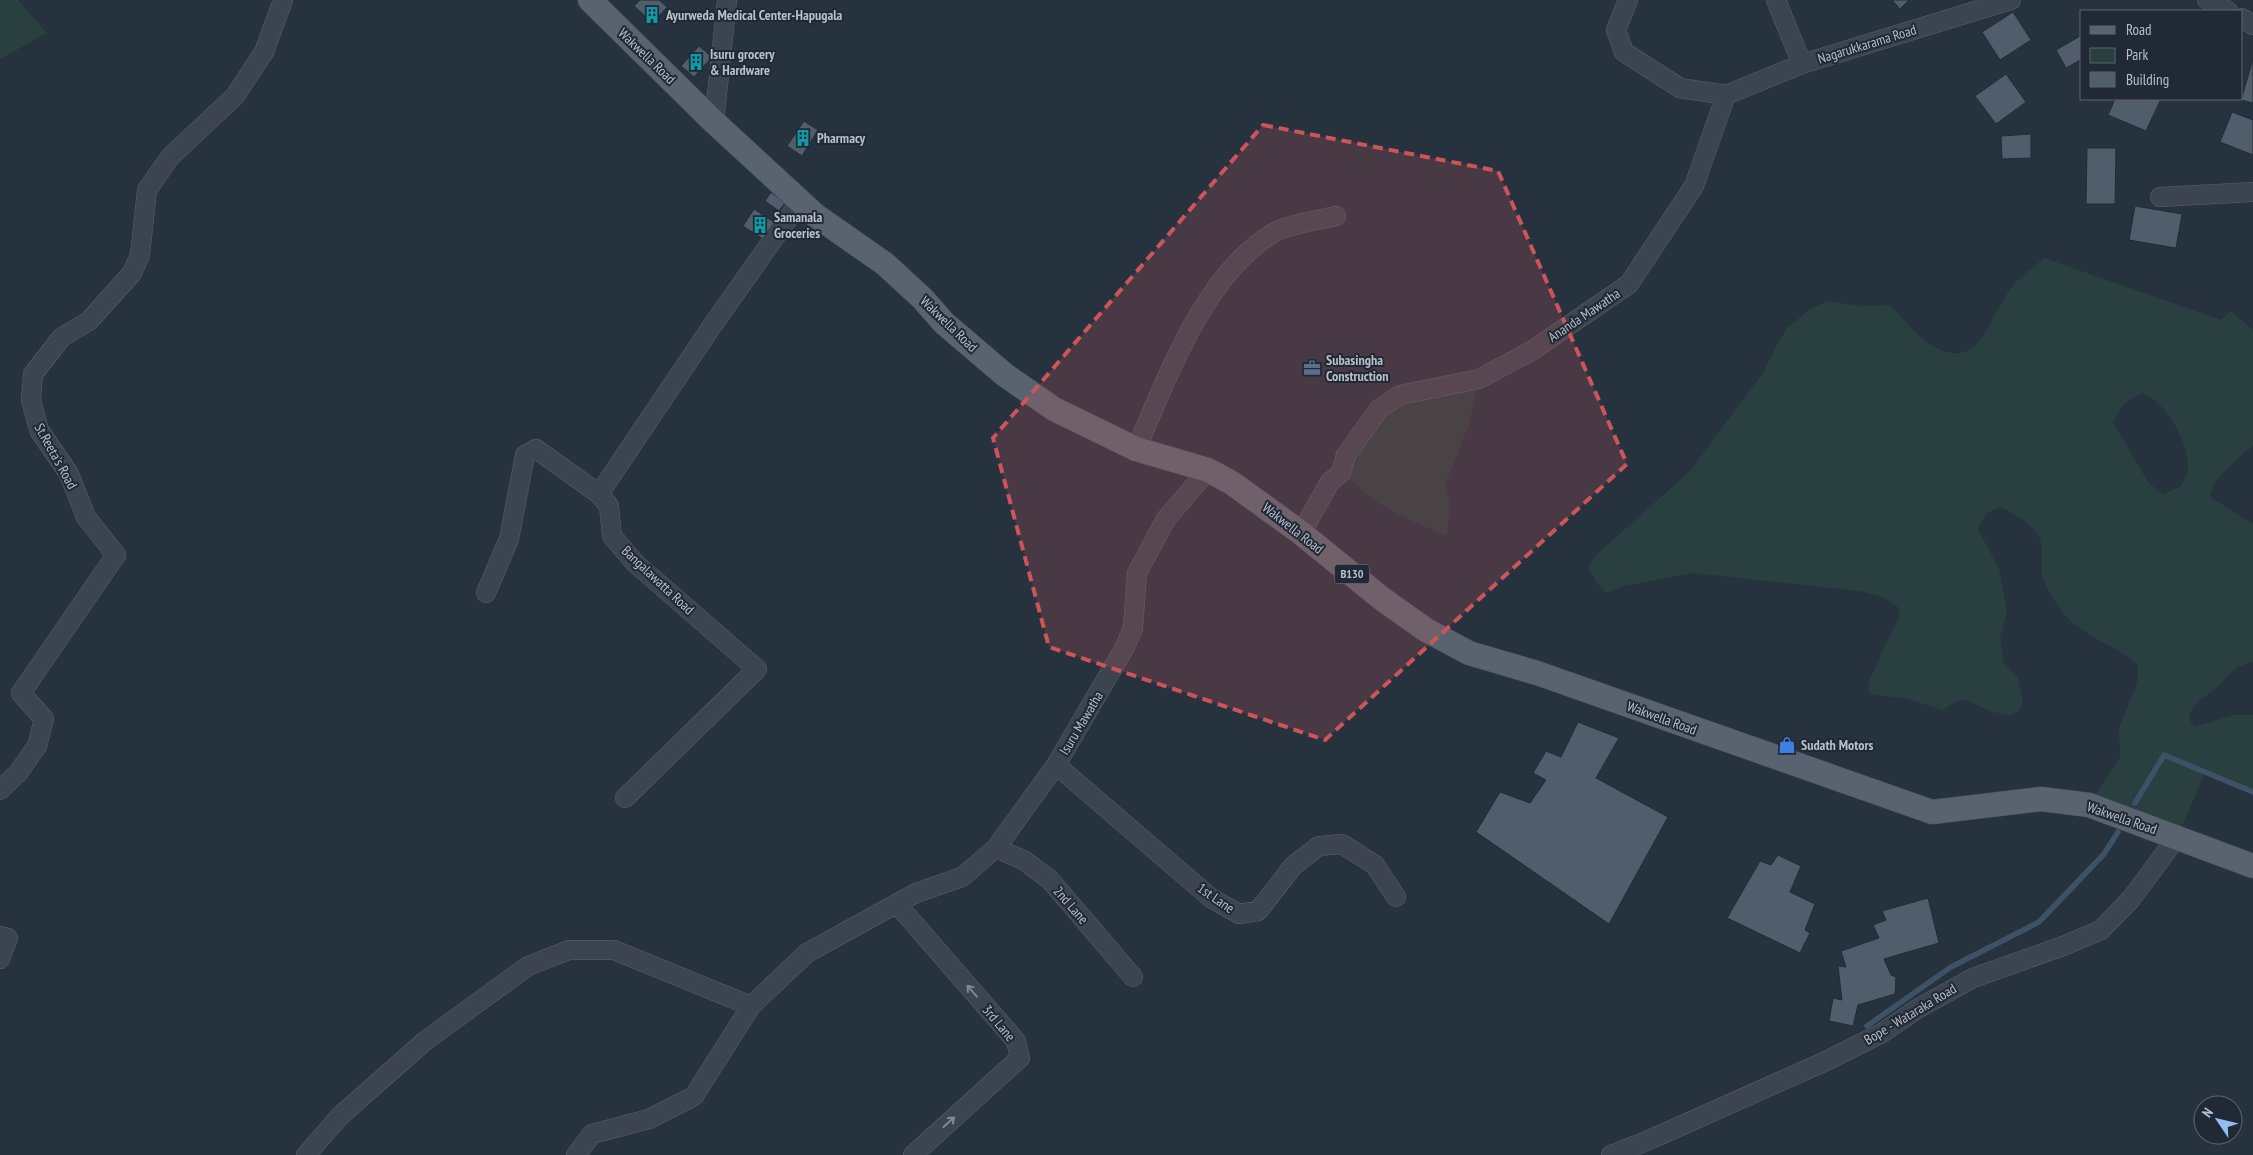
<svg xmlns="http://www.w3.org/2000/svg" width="2253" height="1155" viewBox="0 0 2253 1155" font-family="'PT Sans Narrow',sans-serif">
<rect width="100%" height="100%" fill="#27323f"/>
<path fill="#293f40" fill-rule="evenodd" d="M0,0H18L47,33L0,59Z
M2044,258L2221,320L2231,311L2253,330V445C2238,459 2213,477 2210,497L2253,524V662C2234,666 2230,674 2217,687C2207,696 2191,703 2189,719L2195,727L2234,715H2253V792L2206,771L2177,837L2089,805L2120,757L2119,728L2137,683L2138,665C2117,646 2088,639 2068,618C2061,612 2046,588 2043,579C2039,566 2045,549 2039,537C2030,521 2015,515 2000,507L1986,514L1978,529L1999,569L2007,611L2000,638L2004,663L2018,678L2023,700L2020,709L2011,716L1989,711L1964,699L1953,703L1943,710L1908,699L1870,694L1868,685L1871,676L1899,616V608L1884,597L1860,591L1693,573L1624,586L1606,593L1596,582L1588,567L1596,555L1691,470L1764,371L1777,345L1787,328L1812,308L1828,301L1859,306L1890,305C1904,317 1911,332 1928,343C1982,378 1988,314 2015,283C2024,274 2035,266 2044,258ZM2142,393C2166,401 2189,443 2188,468C2188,474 2184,481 2181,486L2163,495L2148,482L2113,422C2120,407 2128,400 2142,393Z
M1479,379L1470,422L1445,485L1450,502L1447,536C1420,524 1388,513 1365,493C1357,486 1350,479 1342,473L1379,409Z"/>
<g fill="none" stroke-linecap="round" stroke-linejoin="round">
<path stroke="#3d5167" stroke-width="5.5" d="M2135,803L2164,755L2253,792
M1867,1026L1951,967L2039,922L2104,854L2118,832"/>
</g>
<path fill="#505d6a" stroke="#222b37" d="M640,0H659L667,7L653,23L634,6Z
M1892,0H1909L1900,9Z
M2013,12L2031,40L2000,60L1982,32Z
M2082,35V59L2066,68L2056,50Z
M699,46L712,57L694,77L681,66Z
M2253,59V103L2241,100Z
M2006,74L2026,102L1996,124L1975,96Z
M2115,99H2161L2146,131L2108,115Z
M2232,112L2253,120V155L2220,142Z
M804,121L818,130L802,156L787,146Z
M2031,134V158L2002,159L2001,136Z
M2087,148H2116L2115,204H2086Z
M771,192L785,203L779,211L765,201Z
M2135,206L2182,214L2176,248L2129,240Z
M754,209L777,224L766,241L743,226Z
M1578,722L1619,738L1596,778L1668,817L1609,924L1476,832L1500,792L1530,803L1546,780L1533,773L1546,751L1561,757Z
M1778,855L1801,866L1790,892L1815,904L1805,930L1810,933L1800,953L1727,918L1760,861L1771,865Z
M1928,898L1939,943L1884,959L1891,975L1896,977L1895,994L1858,1005L1853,1026L1829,1021L1833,998L1842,1000L1838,966L1846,967L1841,951L1879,938L1873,925L1886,920L1882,911Z"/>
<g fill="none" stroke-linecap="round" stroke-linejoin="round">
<g stroke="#59626d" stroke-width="20">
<path id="minor" d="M1776,0L1802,64
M2207,0L2228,11
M2242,18L2253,25
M1726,95L1802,64L2011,0
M714,122L727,0
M2160,197L2253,192
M1136,449C1168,377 1203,276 1273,233C1285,225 1320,220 1336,216
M1301,533L1330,482L1341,473L1346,455L1379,409L1400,395L1479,379L1533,350L1629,284L1694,186L1726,95L1680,88L1624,52L1616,30L1628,0
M486,593L509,539L525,455L536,449L599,494
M1056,765L1211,898L1239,914L1258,911L1294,865L1319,846L1342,844L1375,865L1396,897
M0,790L18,773L37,746L44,719L21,693L116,555L86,517L69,474L39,430L31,400L33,374L62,337L89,321L132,273L140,255L147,190L170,157L235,96L264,52L283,0
M625,798L757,669L635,563L612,536L609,506L599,494L712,326L801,200
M996,848L1025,861L1050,880L1133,977
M897,904L1016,1041L1020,1058L913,1155
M0,936L8,938L0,959
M306,1155L340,1116L425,1041L528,966L569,950H614L751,1006
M576,1155L592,1134L649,1119L694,1096L751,1006L807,953L916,893L962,877L996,848L1056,765L1125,647L1133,628L1137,573L1166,519L1208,470
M1611,1155L1649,1140L1826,1061L1882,1033L1917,1009L1973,978L2063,946L2101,930L2131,899L2177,837"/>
</g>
<g stroke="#444d59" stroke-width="25">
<path id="major" d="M590,0L714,122L815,215L885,264L923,299L944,323L1005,375L1054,409L1136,449L1208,470L1232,483L1301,533L1381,598L1426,630L1469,653L1537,673L1932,812L2041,799L2089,805L2253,866"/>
</g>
<use href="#minor" stroke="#3b444f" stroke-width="19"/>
<use href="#major" stroke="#59636f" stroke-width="24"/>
</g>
<defs><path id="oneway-shaft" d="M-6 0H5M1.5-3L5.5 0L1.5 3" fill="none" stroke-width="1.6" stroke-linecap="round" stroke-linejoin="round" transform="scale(1.25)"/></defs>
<g stroke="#7f8893">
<use href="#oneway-shaft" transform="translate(972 991) rotate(-131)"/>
<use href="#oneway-shaft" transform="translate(949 1122) rotate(-42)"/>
</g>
<path fill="#cd5559" fill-opacity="0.2" stroke="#cd5559" stroke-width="4" stroke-dasharray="10 6" stroke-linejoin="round" d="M1263,125L1498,171L1627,464L1325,740L1049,647L993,438Z"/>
<defs>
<g id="building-bare" transform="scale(1.35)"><path d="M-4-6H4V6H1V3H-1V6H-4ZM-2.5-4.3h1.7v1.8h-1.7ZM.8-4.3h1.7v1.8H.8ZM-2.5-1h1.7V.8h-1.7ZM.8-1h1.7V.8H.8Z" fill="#0f9aa8" stroke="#202935" stroke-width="2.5" paint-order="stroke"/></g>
<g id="office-bare" transform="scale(1.35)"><path d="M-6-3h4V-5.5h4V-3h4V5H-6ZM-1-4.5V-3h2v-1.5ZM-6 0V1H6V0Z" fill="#5c6f8a" stroke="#202935" stroke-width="2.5" paint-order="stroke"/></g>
<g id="shop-bare" transform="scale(1.35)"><path d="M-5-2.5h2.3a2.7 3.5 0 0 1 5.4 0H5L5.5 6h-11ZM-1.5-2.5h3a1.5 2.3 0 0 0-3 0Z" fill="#3f7fe0" stroke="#202935" stroke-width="2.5" paint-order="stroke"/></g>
</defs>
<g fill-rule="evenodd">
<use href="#building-bare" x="652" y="15"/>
<use href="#building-bare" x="696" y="62"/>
<use href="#building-bare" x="803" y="138"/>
<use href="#building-bare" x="760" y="225"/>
<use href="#office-bare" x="1312" y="368"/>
<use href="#shop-bare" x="1787" y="745"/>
</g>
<g text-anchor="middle" stroke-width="4" stroke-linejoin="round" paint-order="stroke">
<rect fill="#202935" stroke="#8a929d" stroke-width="1" x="1334.5" y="564.5" width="35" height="19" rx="4"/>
<g font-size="12" font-weight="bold" fill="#b7bfca">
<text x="1352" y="578">B130</text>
</g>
<g font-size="14" font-weight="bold" fill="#b7bfca" stroke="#202935" text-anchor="start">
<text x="666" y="20">Ayurweda Medical Center-Hapugala</text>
<text x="710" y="59">Isuru grocery<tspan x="710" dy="16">&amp; Hardware</tspan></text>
<text x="817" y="143">Pharmacy</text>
<text x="774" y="222">Samanala<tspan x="774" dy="16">Groceries</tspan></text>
<text x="1326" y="365">Subasingha<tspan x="1326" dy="16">Construction</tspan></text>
<text x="1801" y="750">Sudath Motors</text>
</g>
<g font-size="14" fill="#b7bfca" stroke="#202935">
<text transform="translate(1867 44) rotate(-17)" y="5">Nagarukkarama Road</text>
<text transform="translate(647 56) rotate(44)" y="5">Wakwella Road</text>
<text transform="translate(1584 315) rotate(-34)" y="5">Ananda Mawatha</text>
<text transform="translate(949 324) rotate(44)" y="5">Wakwella Road</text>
<text transform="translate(56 456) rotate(61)" y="5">St.Reeta's Road</text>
<text transform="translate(1293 528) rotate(38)" y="5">Wakwella Road</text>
<text transform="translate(658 580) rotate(43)" y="5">Bangalawatta Road</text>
<text transform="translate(1662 718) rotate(20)" y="5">Wakwella Road</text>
<text transform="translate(1081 723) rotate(-59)" y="5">Isuru Mawatha</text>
<text transform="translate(2122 818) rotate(19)" y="5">Wakwella Road</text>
<text transform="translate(1216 898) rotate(35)" y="5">1st Lane</text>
<text transform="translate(1071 905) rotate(49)" y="5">2nd Lane</text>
<text transform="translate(1910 1014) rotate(-31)" y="5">Bope - Wataraka Road</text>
<text transform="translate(999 1023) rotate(50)" y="5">3rd Lane</text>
</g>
</g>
<rect x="2080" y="10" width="162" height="90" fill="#202935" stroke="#5c6571"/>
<rect x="2090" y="26" width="25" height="8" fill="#59636f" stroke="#5c6571"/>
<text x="2126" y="35" font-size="15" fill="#b7bfca">Road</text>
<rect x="2090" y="48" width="25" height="15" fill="#293f40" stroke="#5c6571"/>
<text x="2126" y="60" font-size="15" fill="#b7bfca">Park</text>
<rect x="2090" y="72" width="25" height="15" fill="#505d6a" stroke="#5c6571"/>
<text x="2126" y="85" font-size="15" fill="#b7bfca">Building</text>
<g transform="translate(2218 1120) rotate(305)"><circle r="24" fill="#202935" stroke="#5c6571"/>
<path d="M0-4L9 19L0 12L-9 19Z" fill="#93bcf3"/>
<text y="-8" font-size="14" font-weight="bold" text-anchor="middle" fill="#b7bfca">N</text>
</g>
</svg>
